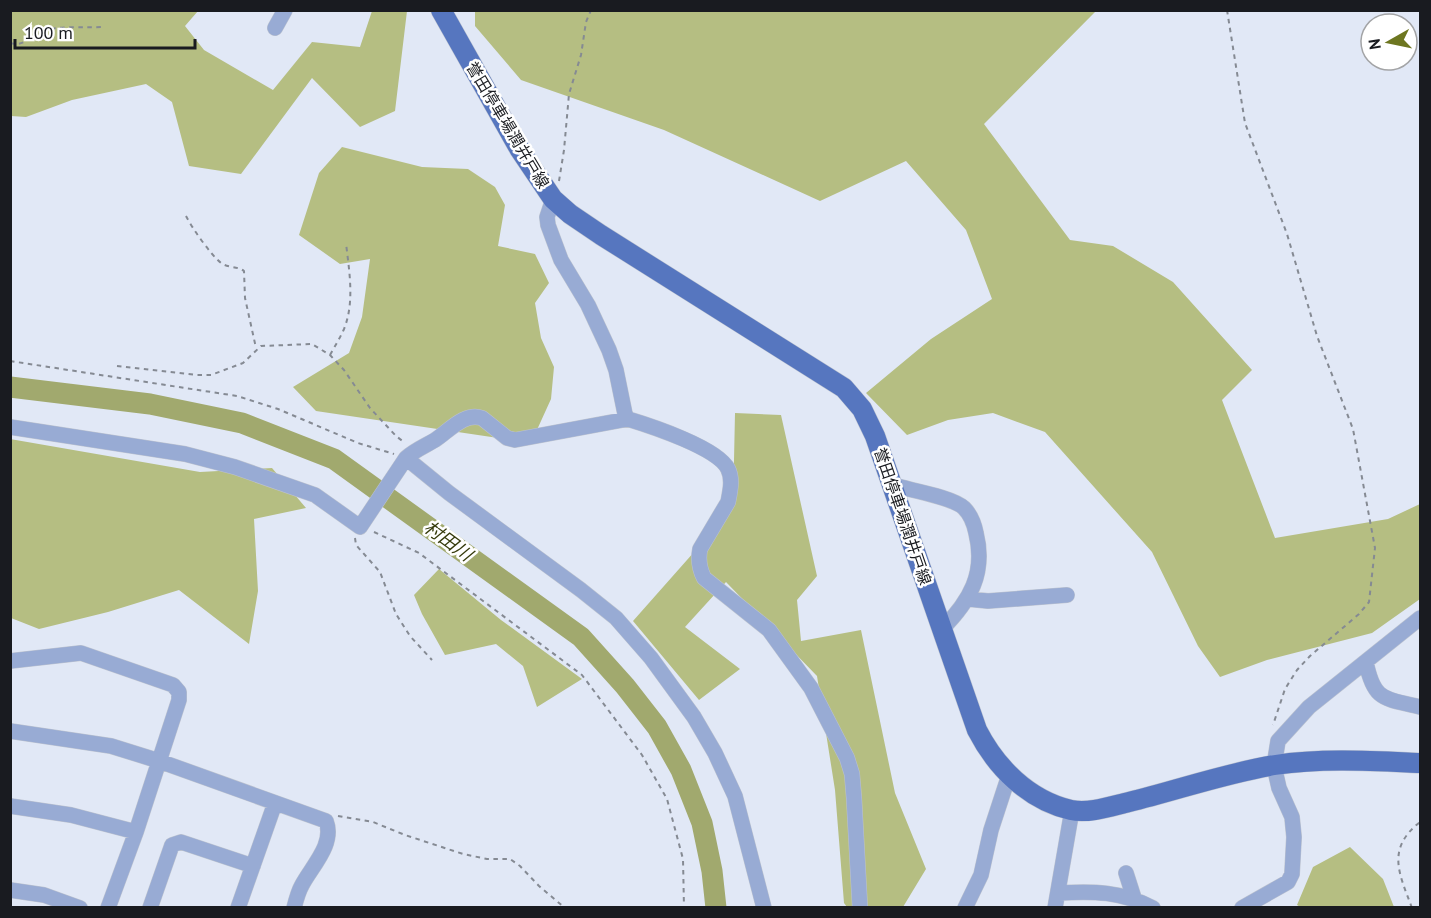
<svg xmlns="http://www.w3.org/2000/svg" width="1431" height="918" viewBox="0 0 1431 918" font-family="'PT Sans','Noto Sans JP',sans-serif">
<rect width="100%" height="100%" fill="#e1e8f6"/>
<path fill="#b5be82" d="M10,11H198L185,26L204,50L273,90L312,42L360,47L372,11H407L395,111L360,127L312,78L241,174L189,166L172,102L146,84L72,100L26,117L11,116Z
M475,11H1096L984,124L1070,240L1113,246L1173,282L1252,370L1222,400L1275,538L1388,519L1420,504V599L1372,633L1267,660L1220,677L1198,646L1152,552L1045,432L993,413L948,420L907,435L866,393L931,339L992,299L966,230L906,161L820,201L664,130L521,80L475,26Z
M342,147L422,167L468,169L495,187L505,205L498,246L535,254L549,283L535,303L541,338L554,367L551,399L531,443L316,411L293,387L349,353L362,317L370,259L340,264L299,235L319,173Z
M735,413L781,415L817,576L797,600L801,641L861,630L895,793L926,869L903,907H847L844,903L835,790L817,676L726,582L685,627L740,669L699,700L633,621L733,508Z
M10,439L200,472L272,468L306,508L254,519L258,591L249,644L179,590L108,612L39,629L11,618Z
M439,569L501,620L582,679L537,707L523,666L496,644L445,655L422,614L414,595Z
M1350,847L1383,879L1394,907L1302,908L1297,905L1313,867Z"/>
<g fill="none" stroke-linecap="round" stroke-linejoin="round">
<path stroke="#a1a96e" stroke-width="21" d="M10,387L150,404L242,423L334,459L581,637L625,686L657,727L681,770L702,823L712,871L716,908"/>
<g stroke="#bdc3cf" stroke-width="16">
<path id="minor" d="M275,28L285,10
M553,199L547,217L548,225L561,260L588,305L609,350L616,370L625,414L628,419C651,426 718,448 728,469C733,479 730,492 728,502L700,549C698,559 699,568 704,578L769,630L811,688L847,758L852,774L854,798L860,908
M10,427L185,454L235,467L315,495L360,527L406,458C415,450 425,446 435,440C449,431 464,412 482,418L507,438L515,440L628,419
M406,458L449,493L581,590L616,618L651,658L694,717L715,753L735,796L764,908
M893,485C909,490 953,497 964,508C971,515 974,523 976,533C986,573 970,601 942,629
M968,599L988,601L1067,595
M10,661L81,653L173,685L179,692V700L136,832L108,908
M1366,662C1374,702 1385,698 1420,707
M10,731L111,746L159,761L326,821C335,844 312,866 302,885C298,892 296,900 294,908
M10,806L71,815L136,832
M1126,873L1134,898
M10,890L44,895L80,908
M1058,893C1093,891 1121,891 1153,908
M150,908L172,845L181,842L253,866
M238,908L275,803
M965,908L981,875L991,830L1009,775
M1055,908L1072,810
M1242,908L1288,882L1292,874L1294,837L1292,817L1279,788L1274,766L1278,741L1309,707L1420,618"/>
</g>
<g stroke="#bdc3cf" stroke-width="21">
<path id="major" d="M441,10L520,150L553,199L570,214L601,235L844,388L862,409L875,436L977,730C996,767 1028,800 1071,810C1089,814 1112,806 1129,802C1178,790 1226,773 1275,765C1323,758 1372,761 1420,763"/>
</g>
<path stroke="#858a93" stroke-width="2" stroke-dasharray="4.5 4.5" stroke-linecap="butt" d="M1227,10L1245,123L1287,234L1317,336L1353,429L1375,548L1369,602L1359,614L1310,656L1297,670L1285,689L1273,725
M10,43C24,47 29,37 40,32C56,25 86,28 103,27
M559,181L564,150L569,94L581,55L586,22L591,10
M186,216C192,228 211,255 221,263C228,268 237,266 244,271L245,298L256,348
M330,355C335,346 340,338 344,329C355,302 349,270 346,243
M10,361L237,396L278,409L358,443L394,454
M117,366L197,375H211L243,363L261,346L312,344L330,355L344,370L370,408L396,436L405,443
M374,532L419,553L582,675L642,755L667,799L683,859L684,908
M355,538L356,545L380,572L396,614L410,636L432,660
M338,816L373,822L405,835L463,854L487,859H510L520,866L539,886L565,908
M1412,908C1399,873 1386,849 1420,822"/>
<use href="#minor" stroke="#98abd4" stroke-width="15"/>
<use href="#major" stroke="#5676bf" stroke-width="20"/>
</g>
<g text-anchor="middle" stroke-width="5" stroke-linejoin="round" paint-order="stroke">
<g font-size="16" fill="#191b20" stroke="#fff">
<text transform="translate(508 125) rotate(59)" y="6">誉田停車場潤井戸線</text>
<text transform="translate(903 516) rotate(71)" y="6">誉田停車場潤井戸線</text>
</g>
<g font-size="18" font-style="italic" fill="#363b0c" stroke="#fff">
<text transform="translate(448 541) rotate(36)" y="6">村田川</text>
</g>
</g>
<rect width="1431" height="918" fill="none" stroke="#191b20" stroke-width="24"/>
<g transform="translate(1389 42) rotate(261)"><circle r="28" fill="#ffffff" stroke="#a3a4a6" stroke-width="1.5"/>
<path d="M0-4.5L10 22L0 15L-10 22Z" fill="#6d7620"/>
<text y="-9" font-size="16" font-weight="bold" text-anchor="middle" fill="#191b20">N</text>
</g>
<path d="M15 39v9h180v-9" fill="none" stroke="#191b20" stroke-width="3"/>
<text x="24" y="39" font-size="18" fill="#191b20" stroke="#ffffff" stroke-width="4.5" paint-order="stroke">100 m</text>
</svg>
